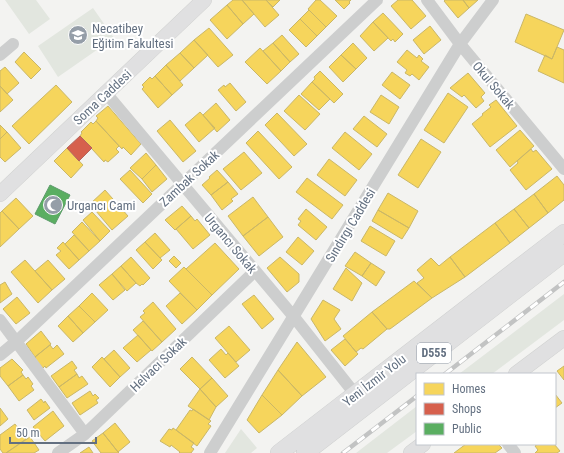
<svg xmlns="http://www.w3.org/2000/svg" width="564" height="453" viewBox="0 0 564 453" font-family="'Roboto Condensed',sans-serif">
<rect width="100%" height="100%" fill="#f3f3f1"/>
<path fill="#e2e6df" d="M5,0H36L50,19L29,34Z
M93,8L114,38L58,77L38,46Z
M564,294V320L492,374H459Z
M417,406V431L387,453H356Z
M241,429L257,448L251,453H225Z"/>
<path fill="#f6d55c" stroke="#cab767" d="M233,0H242L254,14L243,24L227,5Z
M242,0H266L279,15L265,27Z
M266,0H280L273,7Z
M316,0H320L337,16L326,27L308,9Z
M335,0H351L349,2L350,3L344,9Z
M398,0H412L426,16L411,29L391,6Z
M445,0H463L469,8L458,18L444,1Z
M463,0H478L469,8Z
M227,5L243,24L227,39L210,20Z
M309,10L326,27L317,36L300,19Z
M383,13L403,34L395,42L393,39L391,41L373,22Z
M526,14L564,30L552,59L515,42Z
M300,19L317,36L306,47L289,30Z
M373,22L388,38L374,51L360,36Z
M430,26L441,40L424,54L413,40Z
M209,28L233,55L218,67L194,40Z
M282,35L299,54L290,62L273,43Z
M194,40L208,55L194,68L180,53Z
M273,43L290,62L281,71L263,51Z
M353,43L367,58L356,69L341,55Z
M557,47L564,50V83L538,71L545,55L552,59Z
M260,48L281,71L267,84L245,62Z
M407,50L417,58L419,55L423,59L421,61L429,67L419,80L412,74L410,76L405,73L407,70L397,62Z
M24,52L41,69L31,79L15,62Z
M180,53L194,68L180,81L166,65Z
M341,55L356,69L343,82L329,67Z
M166,65L183,85L172,95L155,76Z
M5,67L19,83L7,94L0,86V71Z
M320,71L343,94L334,103L312,82L315,79L314,77Z
M392,72L410,85L400,99L382,85Z
M468,73L485,93L481,97L484,101L476,108L464,95L462,97L450,88Z
M155,76L172,95L158,108L142,89L144,87L142,85L150,77L152,79Z
M312,82L330,99L319,110L301,94Z
M230,83L246,102L236,111L218,90L224,85L225,87Z
M56,85L72,102L29,144L12,126Z
M0,86L13,100L0,112Z
M448,93L468,107L444,143L424,130Z
M299,95L320,114L305,130L284,111Z
M381,95L399,107L389,124L370,112Z
M496,100L517,126L490,147L472,124L483,115L482,114L491,107L489,105Z
M216,103L230,120L217,132L203,115Z
M108,106L141,144L131,155L123,147L122,149L96,121L98,118L96,116Z
M200,112L215,128L199,142L185,125Z
M277,113L307,144L294,156L265,125Z
M364,116L387,134L377,147L353,129Z
M170,120L196,151L183,162L157,131Z
M96,121L119,146L116,149L119,152L108,162L105,160L104,162L80,136L82,133L81,132L91,122L93,124Z
M0,125L7,132L0,139Z
M520,130L534,146L510,167L496,150Z
M258,131L292,167L279,179L246,143Z
M7,132L21,148L5,162L0,157V139Z
M345,132L372,154L359,170L332,148Z
M421,139L441,152L418,188L398,175Z
M67,148L83,165L71,178L54,161Z
M531,149L533,152L536,150L552,169L526,190L510,170L518,163L517,161Z
M244,152L262,173L241,190L223,169Z
M146,153L156,165L142,179L130,168Z
M329,159L357,180L345,196L317,175Z
M156,165L167,179L152,192L142,179Z
M130,170L152,194L143,203L120,179Z
M217,170L228,182L211,195L202,185L210,178L209,177Z
M557,176L564,185V200L548,213L534,194Z
M307,178L343,205L332,219L296,192Z
M228,182L238,194L231,199L233,201L222,210L211,195Z
M105,190L128,216L112,230L90,204Z
M388,193L418,211L409,228L378,210Z
M534,194L548,213L529,228L514,209Z
M253,197L268,217L243,236L228,216Z
M16,198L33,216L19,229L2,211Z
M182,206L191,216L175,230L165,220Z
M306,209L327,227L316,240L298,225L301,221L298,219Z
M514,209L529,228L510,243L495,223Z
M378,210L409,228L402,239L372,221Z
M2,211L19,229L0,247V213Z
M92,212L110,231L100,241L83,220Z
M191,216L195,221L197,219L210,235L193,249L176,229Z
M268,217L283,237L259,256L243,236Z
M82,222L100,241L89,251L72,232Z
M495,223L510,243L465,277L450,257Z
M370,226L395,241L386,256L361,241Z
M155,233L170,250L160,258L145,242Z
M74,235L89,251L79,260L65,244Z
M298,237L314,251L302,265L286,252Z
M63,242L79,260L69,269L56,255L61,251L57,248Z
M145,242L162,260L153,269L136,250Z
M215,243L239,269L212,295L186,269Z
M355,252L371,263L362,276L345,266Z
M174,256L181,263L176,268L169,261Z
M131,257L150,278L143,285L142,284L140,286L136,283L121,266Z
M280,257L299,274V282L287,292L267,268Z
M450,257L465,277L432,298L417,283L424,278L417,270L431,258L439,266Z
M25,260L52,290L38,303L11,272Z
M48,260L65,279L52,290L35,271Z
M371,263L385,272L376,286L362,276Z
M121,266L136,283L127,291L112,274Z
M184,267L212,295L197,310L169,281Z
M346,268L362,283L352,301L333,289Z
M112,274L125,290L113,300L99,285Z
M414,281L432,298L390,329H387L372,312Z
M5,282L12,294L0,303V285Z
M92,293L108,310L95,322L79,306Z
M180,293L197,310L182,324L166,306Z
M254,295L274,319L262,329L242,304Z
M17,297L30,313L16,324L3,309Z
M323,300L340,310L334,319L341,329L325,341L311,319Z
M153,302L176,329L162,342L140,317L145,313L143,311Z
M79,306L95,322L83,333L68,316Z
M372,312L387,329L363,349L361,348L356,352L343,336Z
M68,316L83,333L73,342L58,326Z
M143,321L162,342L152,351L133,330Z
M229,326L250,350L236,362L215,338Z
M41,331L51,344L35,357L26,344Z
M138,335L151,350L137,362L123,348Z
M345,339L358,354L345,366L331,350Z
M297,342L326,377L302,396L278,370Z
M50,345L53,349L57,345L64,354L46,368L45,366L43,368L35,359L36,358L35,357Z
M221,349L226,355L228,353L239,366L225,378L209,360Z
M114,350L130,368L120,377L104,359Z
M102,357L120,377L110,387L92,367Z
M192,357L212,378L200,389L180,369Z
M12,359L23,370L21,372L23,375L8,386L0,376V368Z
M72,361L77,368L74,370L77,374L59,387L51,376Z
M564,366V380L557,371Z
M278,370L302,396L282,415L262,395Z
M77,374L79,378L82,376L88,384L67,398L59,387Z
M23,375L26,379L28,377L33,384L31,386L34,390L19,401L8,386Z
M212,378L228,396L216,407L200,389Z
M200,389L216,407L209,420L188,406Z
M90,391L93,396L95,394L99,398L96,400L98,403L80,415L72,403Z
M555,394L562,403L555,408Z
M262,395L282,415L259,433L247,420Z
M41,399L44,403L45,401L50,408L34,420L27,410Z
M0,408L8,419L0,426Z
M193,409L211,421L208,424L211,426L197,446L176,430L190,410L192,411Z
M53,411L64,426L45,441L33,427Z
M115,423L130,442L118,452L103,433Z
M15,424L26,439L6,453H3L0,449V435Z
M173,428L194,443L191,447L194,449L191,453H179L180,452L171,445L170,447L160,441L169,429L172,430Z
M103,433L118,452L119,453H101L92,441Z
M30,437L39,450L34,453H6Z
M466,444H498L502,448L495,453H454Z
M538,444H554L560,451L557,453H535L538,450L535,446Z
M89,447L93,453H80Z"/>
<path fill="#d6604d" stroke="#b4655d" d="M80,136L92,148L79,161L67,148Z"/>
<path fill="#5aae61" stroke="#5d9b6b" d="M50,185L70,195L55,224L35,214Z"/>
<g fill="none" stroke-linecap="round" stroke-linejoin="round">
<g stroke="#d0d1d0" stroke-width="16">
<path id="major" d="M0,194L204,0
M516,374L564,338
M411,453L423,444"/>
</g>
<g stroke="#cfd0d0" stroke-width="18">
<path id="highway" d="M279,453L564,233
M305,453L564,253"/>
</g>
<path stroke="#cdcece" stroke-width="12" d="M427,0L460,44L564,169
M0,55L13,44
M106,93L294,317L355,394
M0,320L85,434
M0,355L17,341L377,0
M508,444L515,453
M58,453L85,434L255,271
M210,453L460,44L493,0"/>
<use href="#major" stroke="#e0e0e1" stroke-width="15"/>
<use href="#highway" stroke="#e0e0e1" stroke-width="17"/>
<g stroke="#c2c3c3" stroke-width="4.5">
<path id="rail" d="M445,374L564,282
M343,453L417,396"/>
</g>
<use href="#rail" stroke="#fff" stroke-width="3" stroke-dasharray="9" stroke-linecap="butt"/>
</g>
<defs>
<g id="university-disc" transform="scale(1)"><circle r="9.5" fill="#959ea8" stroke="#fff"/><path d="M0-5L7-2L0 1L-7-2ZM-4 1L0 2.5L4 1V4Q0 6-4 4Z" fill="#fff"/></g>
<g id="mosque-disc" transform="scale(1)"><circle r="9.5" fill="#959ea8" stroke="#fff"/><path d="M3.5-4.9A6 6 0 1 0 3.5 4.9A5 5 0 1 1 3.5-4.9Z" fill="#fff"/></g>
</defs>
<g fill-rule="evenodd">
<use href="#university-disc" x="78" y="35"/>
<use href="#mosque-disc" x="53" y="205"/>
</g>
<g text-anchor="middle" stroke-width="4" stroke-linejoin="round" paint-order="stroke">
<rect fill="#fff" stroke="#929ba7" stroke-width="1" x="417" y="343" width="34" height="20" rx="3"/>
<g font-size="12" font-weight="bold" fill="#637081">
<text x="434" y="357">D555</text>
</g>
<g font-size="13" fill="#637081" stroke="#fff" text-anchor="start">
<text x="92" y="33">Necatibey<tspan x="92" dy="15">Eğitim Fakultesi</tspan></text>
<text x="67" y="210">Urgancı Cami</text>
</g>
<g font-size="13" fill="#637081" stroke="#fff">
<text transform="translate(494 85) rotate(50)" y="5">Okul Sokak</text>
<text transform="translate(102 97) rotate(-43)" y="5">Soma Caddesi</text>
<text transform="translate(189 178) rotate(-43)" y="5">Zambak Sokak</text>
<text transform="translate(350 225) rotate(-59)" y="5">Sındırgı Caddesi</text>
<text transform="translate(231 243) rotate(50)" y="5">Urgancı Sokak</text>
<text transform="translate(158 364) rotate(-44)" y="5">Helvacı Sokak</text>
<text transform="translate(374 380) rotate(-38)" y="5">Yeni İzmir Yolu</text>
</g>
</g>
<rect x="416" y="373" width="140" height="72" fill="#ffffff" stroke="#c1c6cd"/>
<rect x="424" y="383" width="20" height="12" fill="#f6d55c" stroke="#c1c6cd"/>
<text x="452" y="393" font-size="12" fill="#637081">Homes</text>
<rect x="424" y="403" width="20" height="12" fill="#d6604d" stroke="#c1c6cd"/>
<text x="452" y="413" font-size="12" fill="#637081">Shops</text>
<rect x="424" y="423" width="20" height="12" fill="#5aae61" stroke="#c1c6cd"/>
<text x="452" y="433" font-size="12" fill="#637081">Public</text>
<path d="M10 437v6h86v-6" fill="none" stroke="#637081" stroke-width="2"/>
<text x="16" y="437" font-size="12" fill="#637081" stroke="#ffffff" stroke-width="3" paint-order="stroke">50 m</text>
</svg>
